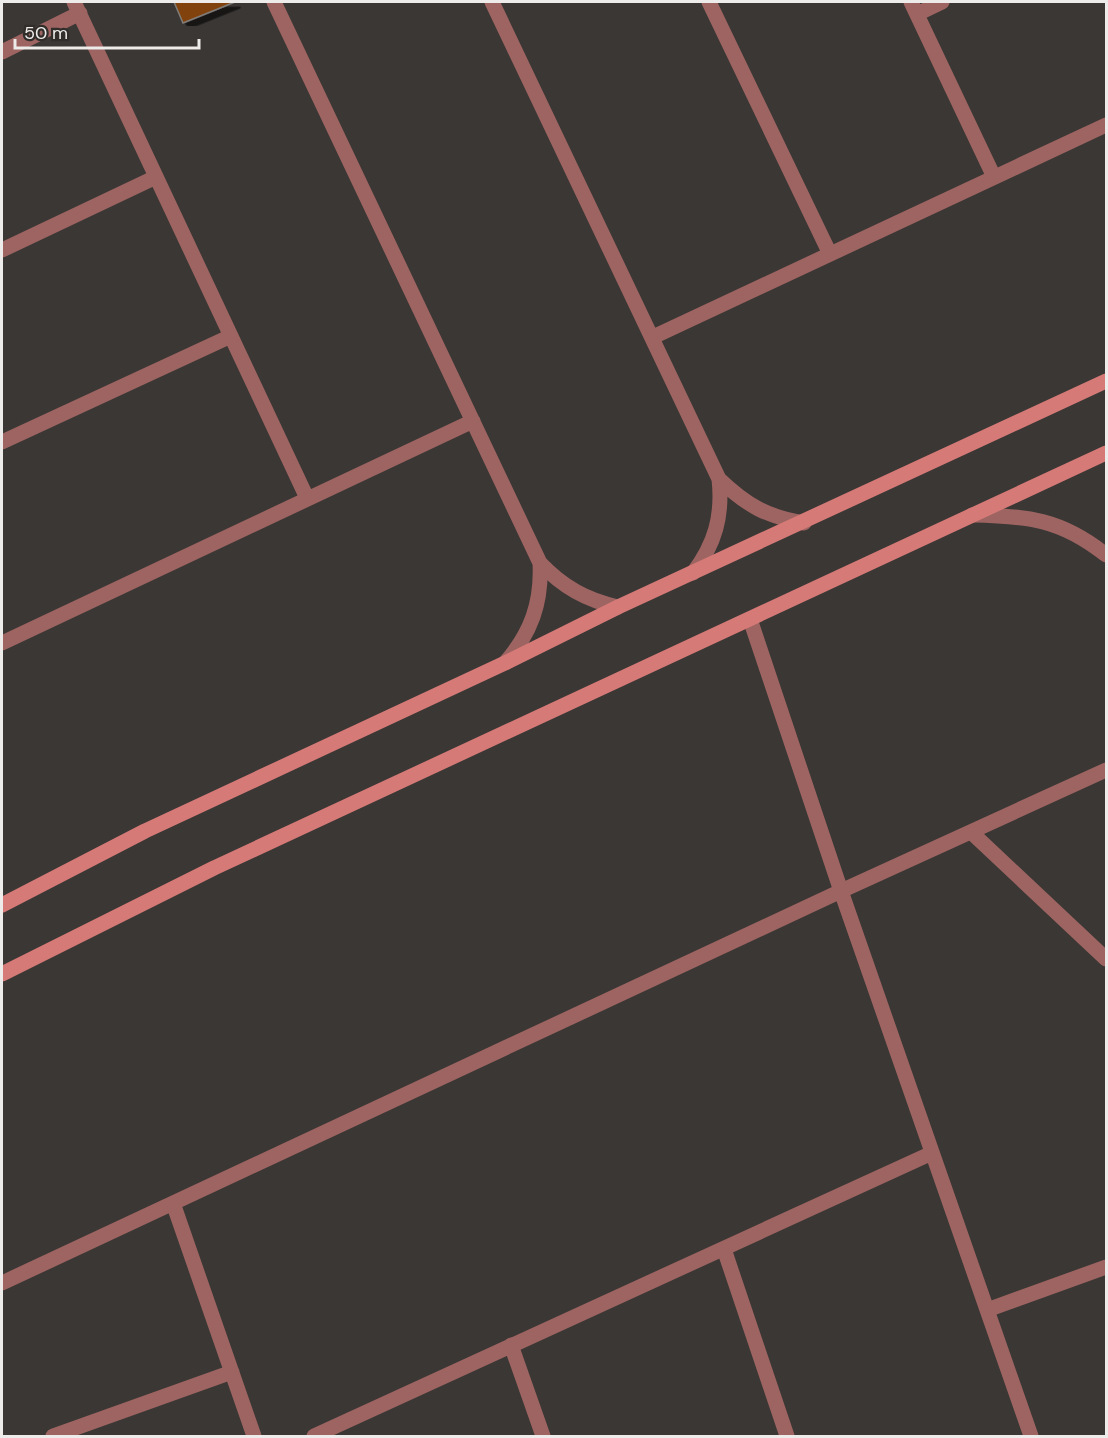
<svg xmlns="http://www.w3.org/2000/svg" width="1108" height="1438" viewBox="0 0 1108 1438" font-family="'DM Sans',sans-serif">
<defs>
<filter id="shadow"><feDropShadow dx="5.5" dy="5.5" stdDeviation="0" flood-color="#0009"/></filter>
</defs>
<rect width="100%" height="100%" fill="#3a3735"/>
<path fill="#824308" stroke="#807c7a" stroke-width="1.5" filter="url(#shadow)" d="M174,2H235L183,23Z"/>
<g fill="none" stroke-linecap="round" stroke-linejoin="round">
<path stroke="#9d6461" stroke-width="15" d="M74,2L307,498
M274,2L540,563C563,587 586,600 618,607
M492,2L719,479C723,516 715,544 693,573
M709,2L830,254
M911,2L994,177
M917,14L942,2
M2,52L80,13
M2,250L156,177
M653,337L1106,125
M2,442L231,336
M719,479C746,505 767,517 804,523
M972,515C1028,516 1061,519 1106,555
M750,619L841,891L1031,1436
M2,643L473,421
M505,663C531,633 542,603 540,563
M971,832L1106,959
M173,1203L254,1436
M724,1249L787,1436
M2,1283L841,891L1106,770
M987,1310L1106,1267
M511,1345L543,1436
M53,1436L232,1372
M314,1436L932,1153"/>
<path stroke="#d57a77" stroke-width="15" d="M2,905L145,831L505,663L618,607L1106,381
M2,974L214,868L1106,453"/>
</g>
<rect width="1108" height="1438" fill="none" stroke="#eeecea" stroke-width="6"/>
<path d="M15 39v9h184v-9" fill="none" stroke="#eeecea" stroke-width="3"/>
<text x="24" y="39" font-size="18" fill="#eeecea" stroke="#302d2b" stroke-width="4.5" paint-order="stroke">50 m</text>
</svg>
